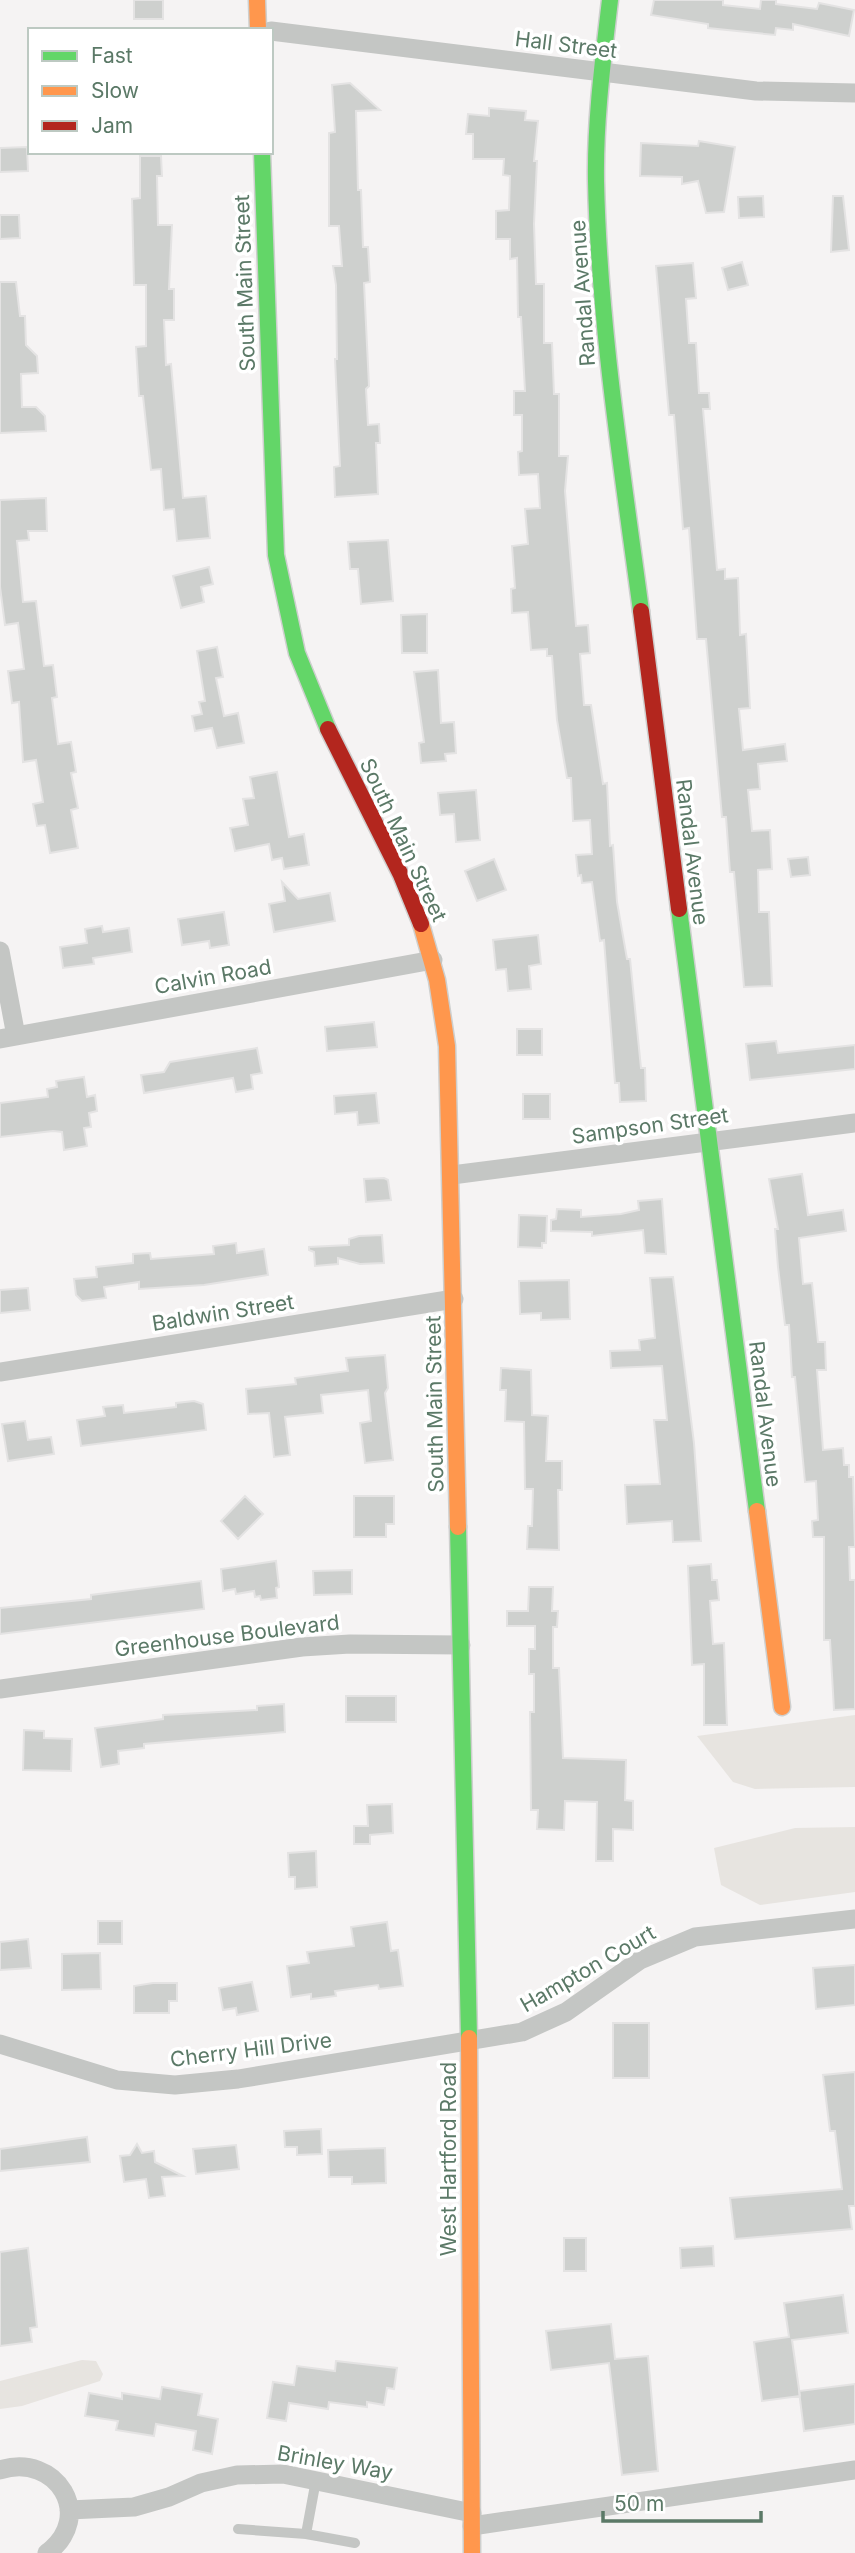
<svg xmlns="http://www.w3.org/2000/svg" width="855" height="2553" viewBox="0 0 855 2553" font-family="Inter,sans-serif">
<rect width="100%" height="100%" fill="#f5f3f3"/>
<path fill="#e7e4e0" d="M855,1715V1787L755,1789L733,1782L697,1736Z
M855,1827V1892L760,1905L721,1885L714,1848L795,1828Z
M82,2360L96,2361L103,2374L100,2381L22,2406L0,2409V2381Z"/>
<path fill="#ced0ce" stroke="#e4e3e3" stroke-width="2" d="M134,0H163V19H134Z
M654,0H723V5L760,9L761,0H776V4L817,9L819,3L854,10L849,36L793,24V30L776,28L775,35L708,28V24L651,15Z
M350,83L380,110L356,111L358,190H361L363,247H368L370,282L364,283L369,386L366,389L368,425L379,424L380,443H376L378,494L335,497L334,467L340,466L335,359H337L336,285L333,266H342L339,226H329V133L335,132L332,85Z
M489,108L526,111L525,120L538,121L534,161H537L534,224L536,284H544V343H552L554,394H559V456H568L565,491L576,626L588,625L590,653L580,654L584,705H591L603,784L607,783L610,846L613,845L617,902L627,959H630L641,1068H645L646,1101L620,1102L619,1083H615L604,940L600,941L592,882L582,883L581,875L578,876L576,855L592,854L590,820L573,821L571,778H567L557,720L552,656H547V649L531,650L528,612L512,613L511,589L515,588L512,546L528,544L525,509L540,508L538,474L519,475L518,452L522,451V415H514V391H525L521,317H518L517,258L510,259V239H496V211L509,210L510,176L503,175L504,159H473V134H466L468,114L489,116Z
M699,141L735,147L724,212L706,213L698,181L682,184V177L640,176L641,143L698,146Z
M27,147L28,171L0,172V148Z
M140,156H161L162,176H157L158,225H172L169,289H174V320H164L166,365L171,364L183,498L206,496L210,538L177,541L174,509L164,510L161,469L151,470L143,396H139L136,347L146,346V285H134L132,199L140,198Z
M763,196L764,217L739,218L738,197Z
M833,196H843L849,250L831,252Z
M0,215H19L20,238L0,239Z
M742,262L748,285L728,290L722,268Z
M693,263L696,298L686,299L689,343H696L699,393H709L710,409H703L717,570L725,569V579L738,578L740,635L746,634L750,708L739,709L743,750L785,744L787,761L758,764L760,789L748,790L752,831L770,830L772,869L758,870L759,912H769L772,986L744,987L734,872H730L726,817H722L706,639H697L689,528L683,529L674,415H669L656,266Z
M0,282H16L20,316H25L26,345L37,356L38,373L21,374L22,407H36L45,416L46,431L0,433Z
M46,498L47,531H28L29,540L17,541L23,602L36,601L44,666L53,665L57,697L52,698L58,744L71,742L76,772L71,773L78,808L71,810L78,848L50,853L45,825L37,826L33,804L43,802L36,760L23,762L19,702L12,703L8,671L24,669L18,623L5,625L0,587V500Z
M388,540L393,601L361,604L358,569H350L348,542Z
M209,567L213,584L201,587L204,602L181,608L173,576Z
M427,614V653H402L401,615Z
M217,647L223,677L216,678L224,716L238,713L244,743L217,748L212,728L195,731L192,716L202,714L199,702L205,701L197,651Z
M438,670L441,723L454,722L456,753L445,754L446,761L421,763L419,743L424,742L414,672Z
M277,772L289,837L304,834L309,865L284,869L282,858L272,860L269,844L235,851L230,828L248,825L243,799L254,798L250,777Z
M476,790L480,840L456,842L454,814L440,815L438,793Z
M808,857L810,875L791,877L788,859Z
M494,859L506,890L477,901L465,871Z
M282,882L298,899L330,893L335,921L274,932L269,904L285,901Z
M224,912L229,945L210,948L209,941L182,945L178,919Z
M102,926L103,932L129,928L132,952L93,958L94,964L63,968L60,947L87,943L85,929Z
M538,935L541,964L529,966L531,989L508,991L506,969L496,970L493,940Z
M374,1022L377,1047L327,1051L325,1027Z
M517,1029H542V1055H517Z
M776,1041L778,1053L855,1045V1069L750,1080L746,1044Z
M257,1048L262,1073L251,1075L253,1089L236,1092L233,1078L144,1093L141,1075L164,1072L170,1062Z
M84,1077L87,1097L95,1095L97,1111L89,1113L91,1127L84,1128L87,1146L64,1150L62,1132L53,1131L0,1137V1103L48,1097L47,1089L57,1087L56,1081Z
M376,1093L379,1123L358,1125L357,1112L335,1114L334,1096Z
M523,1094H550V1119H523Z
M802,1174L808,1215L843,1210L846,1231L799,1238L803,1284L812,1283L818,1342H825L826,1370H817L823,1450L843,1448L844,1465H849V1477H853L855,1547H849L850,1580H855V1709L834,1710L830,1640H824V1537H813L812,1521L818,1520L816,1481L805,1482L795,1377H792L789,1325H785L778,1267L775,1229H778L769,1179Z
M384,1178L388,1180L391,1200L366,1202L364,1179Z
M662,1199L666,1254L645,1253L643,1230L592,1236V1232L551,1231V1220L556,1219L557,1209L581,1210V1217L621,1214L639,1210L638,1201Z
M519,1215L547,1216L546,1243H542V1248L518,1247Z
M382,1235L384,1263L360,1264L338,1258V1264L315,1266L314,1252L309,1250V1247L349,1245V1239L359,1236Z
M236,1243L237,1253L264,1249L268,1275L204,1285L139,1289V1282L104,1287L106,1298L82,1301L76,1295L74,1279L97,1277L96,1267L133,1263V1254L150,1253L151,1259L214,1254L213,1246Z
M673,1277L694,1443L701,1541L673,1542L672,1521L627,1524L625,1485L660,1484L654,1420H667L662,1366L611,1368L610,1351L640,1350L639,1340L655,1338L650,1278Z
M569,1280L570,1319L541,1320V1313L520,1314L519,1281Z
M28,1288L30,1310L0,1313V1290Z
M385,1355L388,1388L385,1393L393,1460L365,1463L360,1423L371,1421L368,1390L321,1395L323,1413L285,1417L290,1455L274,1457L269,1413L248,1414L246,1389L296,1384L295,1378L348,1371L346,1358Z
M501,1368L531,1370L532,1415L548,1416L546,1461H562V1490H558L559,1550L527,1549L528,1526H532L533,1489H525L524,1422L505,1421L506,1390H500Z
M194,1401L203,1404L206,1430L81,1446L77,1420L105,1416L103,1407L123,1405L124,1413L176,1407V1403Z
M25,1421L28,1440L51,1437L54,1454L8,1461L2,1424Z
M245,1496L263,1514L238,1539L221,1521Z
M354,1496H394V1524H386V1537H354Z
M276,1561L279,1587L276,1588L277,1598L261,1600L260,1596L255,1597L254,1591L236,1594L235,1589L223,1591L221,1569Z
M711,1564L712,1580H717L719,1600L710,1601L713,1644L724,1643L727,1725H704V1664L692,1665L688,1566Z
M352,1570V1594L314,1595L313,1571Z
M201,1581L204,1609L0,1634V1608L91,1599V1595Z
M529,1587H553L552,1611H558L557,1627H553V1668H559L563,1758L626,1760L625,1800L633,1801V1830L613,1829V1861H596L597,1802L565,1801L564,1830L537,1829L538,1810H531L530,1712H534V1674H529V1649H535V1626H507V1611H528Z
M346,1696H396V1722H346Z
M284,1704L285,1732L144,1744V1748L118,1751L119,1764L101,1767L95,1728L163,1719V1715L257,1710V1706Z
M24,1730L44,1731V1738L72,1739L71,1771L23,1770Z
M392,1804L393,1833L370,1835V1844H354V1826H368L367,1805Z
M316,1851L317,1887L295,1889V1877H289L288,1853Z
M98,1921H122V1944H98Z
M387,1922L391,1951L398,1950L403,1986L379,1989L378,1985L335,1991L336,1996L311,1999V1994L291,1997L287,1966L309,1963L307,1952L354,1946L351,1927Z
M28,1939L31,1968L0,1970V1942Z
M100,1953L101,1989L62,1990V1954Z
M855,1965V2005L816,2009L813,1968Z
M252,1982L258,2011L237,2015L236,2008L223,2010L219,1988Z
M153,1983H177V2001H169V2013H134V1986Z
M613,2023H649V2078H613Z
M855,2072V2206H849L852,2229L735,2239L730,2198L842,2189L835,2131H830L823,2075Z
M321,2129L322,2154L297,2155V2147H285L284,2131Z
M87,2137L90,2162L0,2171V2149Z
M137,2144L142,2153L154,2151L155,2162L183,2176L162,2177L165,2196L149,2198L146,2179L124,2182L120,2156L130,2155Z
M236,2145L239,2169L196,2174L193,2149Z
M385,2148L386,2183L352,2184V2177H329L328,2150Z
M564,2238H586V2271H564Z
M713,2246L714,2266L681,2268L680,2248Z
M28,2248L37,2327L30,2328L32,2342L0,2346V2252Z
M843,2295L848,2333L792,2340L800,2396L762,2401L754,2342L789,2337L784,2303Z
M611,2324L615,2359L648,2356L658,2471L622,2475L609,2363L551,2370L546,2331Z
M336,2361L397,2368L394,2389L387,2388L384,2405L367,2402V2407L329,2402L328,2409L289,2403L286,2421L267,2418L273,2382L294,2385L297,2366L335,2371Z
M855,2384V2424L804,2431L799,2391Z
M162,2387L202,2394L198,2415L218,2419L212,2454L193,2450L196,2431L156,2424L154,2436L116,2430L118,2421L85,2416L89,2393L122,2399V2393L160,2399Z"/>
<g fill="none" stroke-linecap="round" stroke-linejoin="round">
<g stroke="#cecfce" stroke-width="19">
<path id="fast" d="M610,0C603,60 595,121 596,181C599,325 622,468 641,611
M262,152L276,555L297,653L328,729
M679,909L757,1511
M458,1527L469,2038"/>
</g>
<g stroke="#cecfce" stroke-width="19">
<path id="slow" d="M257,0L258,30
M421,924L437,980L447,1046L458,1527
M757,1511L782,1707
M469,2038L472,2553"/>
</g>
<g stroke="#cecfce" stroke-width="19">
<path id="jam" d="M641,611L679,909
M328,729L401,875L421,924"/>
</g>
<path stroke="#c4c6c4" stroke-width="10" d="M238,2529L306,2534L316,2480
M306,2534L355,2543"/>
<path stroke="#c4c6c4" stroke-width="19" d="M271,31L756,91L855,93
M0,951L16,1036
M0,1039L433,960
M452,1175L855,1123
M0,1372L454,1299
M0,1689L302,1647L350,1644L461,1645
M0,2044L117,2080L175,2085L238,2079L522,2032L566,2012L640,1960L695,1937L855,1919
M0,2470C57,2452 96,2517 47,2553
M69,2510L134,2507L169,2497L201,2483L237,2475L283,2474L472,2513
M472,2526L855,2470"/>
<use href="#fast" stroke="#63d668" stroke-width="16"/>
<use href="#slow" stroke="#ff974d" stroke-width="16"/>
<use href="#jam" stroke="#b3261e" stroke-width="16"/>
</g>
<g text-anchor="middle" stroke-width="7" stroke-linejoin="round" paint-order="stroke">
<g font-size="21" fill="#5b7967" stroke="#fff">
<text transform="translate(566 45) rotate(7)" y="7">Hall Street</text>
<text transform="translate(245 283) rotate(-92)" y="7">South Main Street</text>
<text transform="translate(583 293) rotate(-94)" y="7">Randal Avenue</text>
<text transform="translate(403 840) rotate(65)" y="7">South Main Street</text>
<text transform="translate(692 852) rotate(83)" y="7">Randal Avenue</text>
<text transform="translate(213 977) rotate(-10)" y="7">Calvin Road</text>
<text transform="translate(650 1126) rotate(-8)" y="7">Sampson Street</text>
<text transform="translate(223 1313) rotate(-9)" y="7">Baldwin Street</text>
<text transform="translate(435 1404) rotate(-91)" y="7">South Main Street</text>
<text transform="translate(765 1414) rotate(83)" y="7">Randal Avenue</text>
<text transform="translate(227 1636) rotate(-7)" y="7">Greenhouse Boulevard</text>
<text transform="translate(588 1969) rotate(-30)" y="7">Hampton Court</text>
<text transform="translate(251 2050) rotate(-7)" y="7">Cherry Hill Drive</text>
<text transform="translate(449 2159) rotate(-90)" y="7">West Hartford Road</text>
<text transform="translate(335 2463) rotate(10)" y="7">Brinley Way</text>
</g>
</g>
<rect x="28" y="28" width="245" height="126" fill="#ffffff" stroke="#bdc9c2" stroke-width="2"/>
<rect x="42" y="51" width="35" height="10" fill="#63d668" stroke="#bdc9c2" stroke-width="2"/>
<text x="91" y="63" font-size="21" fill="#5b7967">Fast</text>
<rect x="42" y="86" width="35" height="10" fill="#ff974d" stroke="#bdc9c2" stroke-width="2"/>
<text x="91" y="98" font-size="21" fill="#5b7967">Slow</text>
<rect x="42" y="121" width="35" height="10" fill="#b3261e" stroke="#bdc9c2" stroke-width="2"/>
<text x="91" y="133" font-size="21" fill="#5b7967">Jam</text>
<path d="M603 2511v10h158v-10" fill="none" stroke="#5b7967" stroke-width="3.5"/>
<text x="614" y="2511" font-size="21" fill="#5b7967" stroke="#ffffff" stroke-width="5" paint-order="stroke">50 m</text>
</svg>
